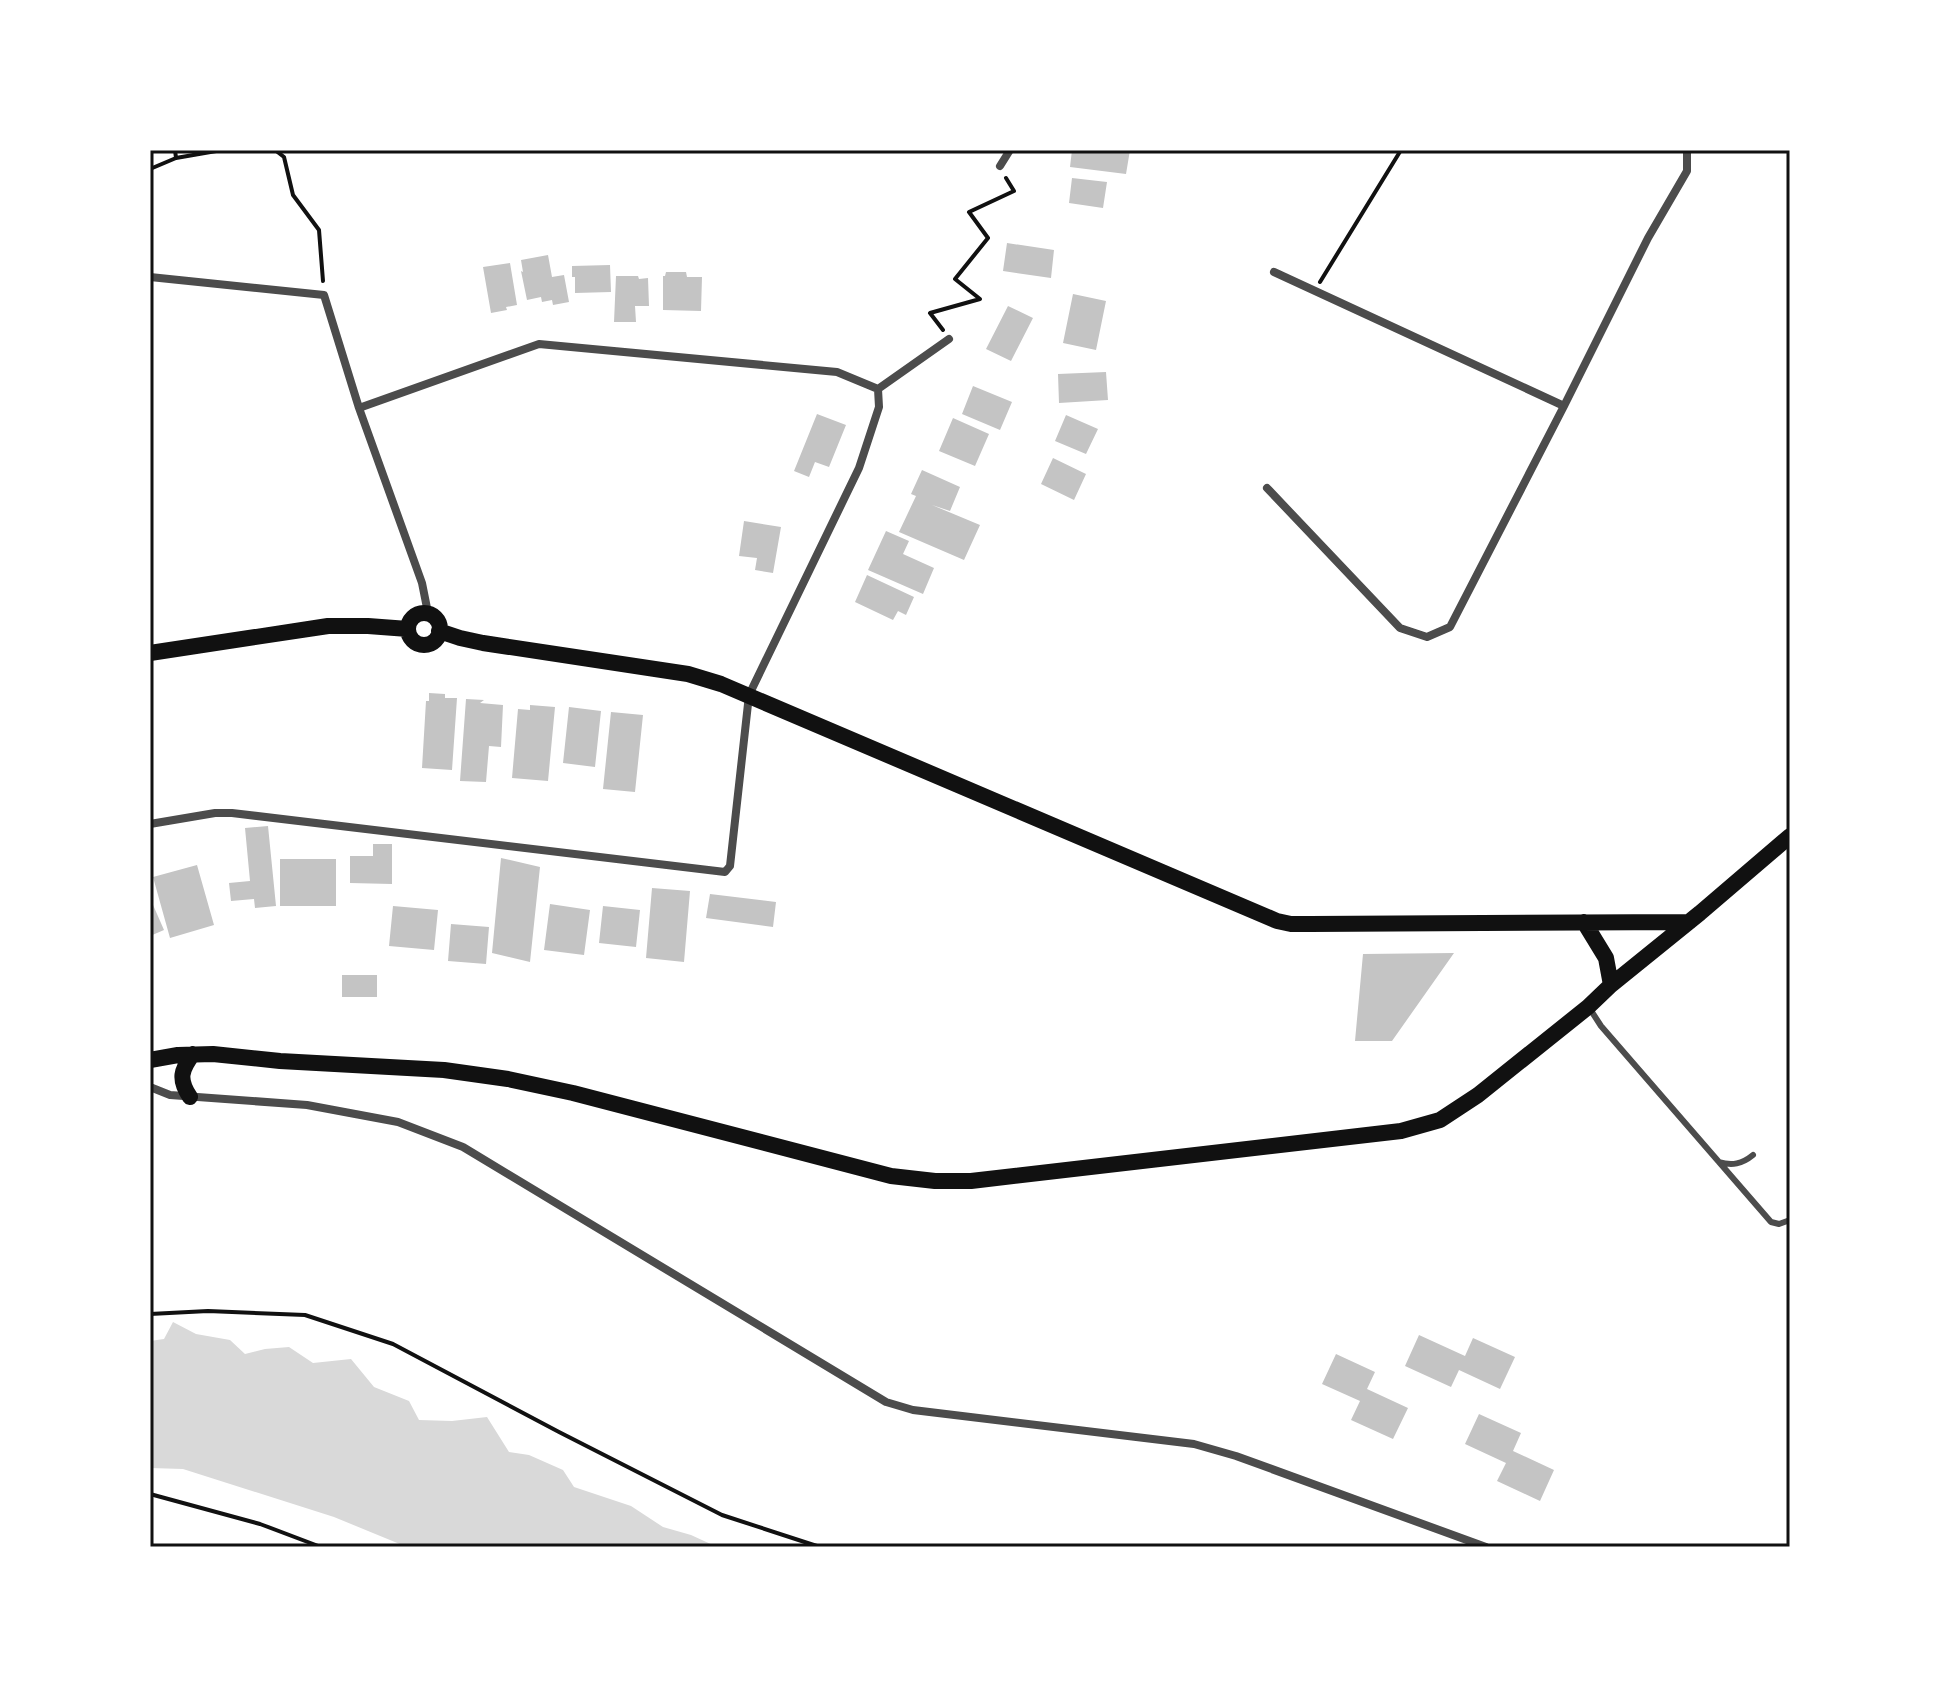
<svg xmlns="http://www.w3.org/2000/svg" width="1940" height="1697" viewBox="0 0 1940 1697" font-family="'Noto Sans',sans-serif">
<rect width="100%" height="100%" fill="#fff"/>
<path fill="#d9d9d9" d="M173,1322L196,1334L230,1340L245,1354L265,1349L289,1347L313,1363L351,1359L374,1387L409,1401L419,1420L452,1421L487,1417L509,1452L529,1455L563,1470L574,1487L631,1506L663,1527L691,1535L715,1546L736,1547H407L334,1517L183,1469L150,1468V1341L164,1339Z"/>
<path fill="#c4c4c4" d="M1072,150H1130L1126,174L1070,167Z
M1072,178L1107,182L1103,208L1069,203Z
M1007,243L1054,250L1051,278L1003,271Z
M548,255L552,277L564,275L569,302L553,305L552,300L542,302L541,297L527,300L521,271L523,272L521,260Z
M510,263L517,305L506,307L507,310L491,313L483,267Z
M610,265L611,292L575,293V277H572V266Z
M666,272H686L687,277H702L701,311L663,310V276H665Z
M616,276H638L639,279L648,278L649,306H635L636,322H614Z
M1073,294L1106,301L1096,350L1063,343Z
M1008,306L1033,318L1011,361L986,349Z
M1106,372L1108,400L1059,403L1058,374Z
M973,386L1012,402L1000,430L962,414Z
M817,414L846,425L829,467L815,462L809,477L794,471Z
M1066,415L1098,429L1086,454L1055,441Z
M953,418L989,434L975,466L939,451Z
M1053,458L1086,474L1074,500L1041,484Z
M922,470L960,487L950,511L932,505L980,525L964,560L899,532L916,496L911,494Z
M744,521L781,527L773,573L755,570L757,558L739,556Z
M886,531L909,541L903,554L934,568L923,594L868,570Z
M867,575L914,597L906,615L898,611L893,620L855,602Z
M429,693L445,694V698H457L452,770L422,768L426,701H429Z
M466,699L484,700L480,703L503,705L501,747L489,746L486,782L460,781Z
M530,705L555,707L548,781L512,778L518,709L530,710Z
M569,707L601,711L595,767L563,763Z
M611,712L643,715L635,792L603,789Z
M268,826L276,906L255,908L254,899L231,901L229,883L250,881L245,828Z
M373,844H392V884L350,883V856H373Z
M501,858L540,867L530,962L492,953Z
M280,859H336V906H280Z
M197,865L214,925L170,938L153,877Z
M652,888L690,891L684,962L646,958Z
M710,894L776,902L773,927L706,918Z
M150,898L164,930L150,936Z
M550,904L590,910L584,955L544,950Z
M393,906L438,910L434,950L389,946Z
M603,906L640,910L636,947L599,943Z
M451,924L489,927L486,964L448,961Z
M1454,953L1392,1041H1355L1363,954Z
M342,975H377V997H342Z
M1419,1335L1465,1356L1473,1338L1515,1357L1500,1389L1459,1370L1451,1387L1405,1366Z
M1336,1354L1375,1372L1367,1389L1408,1408L1393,1439L1351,1420L1360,1401L1322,1384Z
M1479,1414L1521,1433L1513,1451L1554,1470L1540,1501L1497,1481L1506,1463L1465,1444Z"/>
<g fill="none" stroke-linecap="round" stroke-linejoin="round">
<path stroke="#111" stroke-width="4" d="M175,150L176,158
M275,150L284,157L293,195L319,230L323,281
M150,169L176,158L222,150
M1320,282L1401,150
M943,330L930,313L980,299L955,279L988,238L969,212L1014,191L1006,178
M150,1314L208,1311L305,1315L393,1344L559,1432L722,1515L820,1547
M150,1494L260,1524L321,1547"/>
<path stroke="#4c4c4c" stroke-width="6" d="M1590,1009L1601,1026L1771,1222L1779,1224L1790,1220
M1719,1162C1732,1166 1742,1164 1753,1155"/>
<path stroke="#4c4c4c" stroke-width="8" d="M1000,166L1010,150
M1274,272L1564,406
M150,277L324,295L359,408L422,583L428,613
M359,408L539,344L837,372L878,389
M1267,488L1400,628L1427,637L1450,627L1564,406L1648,238L1687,171V150
M150,824L215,813H232L725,872L730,866L749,695L859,468L879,407L878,389L949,339
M150,1087L170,1095L307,1105L398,1122L463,1147L886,1402L913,1410L1194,1444L1236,1456L1486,1547"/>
<path stroke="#111" stroke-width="16" d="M408 629a16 16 0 1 1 32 0a16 16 0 1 1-32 0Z
M439,631L460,638L483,643L688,674L721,684L1277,921L1291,924H1310L1689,922
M150,653L328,626H368L408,629
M1584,922L1606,958L1611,985
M150,1060L178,1055L213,1054L280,1061L444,1070L508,1079L573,1093L891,1176L935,1181H971L1401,1131L1440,1120L1478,1095L1588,1007L1611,985L1700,913L1790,836
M190,1097C178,1079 181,1070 193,1054"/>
</g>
<rect width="1940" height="1697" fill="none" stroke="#ffffff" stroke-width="304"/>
<rect x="152" y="152" width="1636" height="1393" fill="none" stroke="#111" stroke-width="3"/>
</svg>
